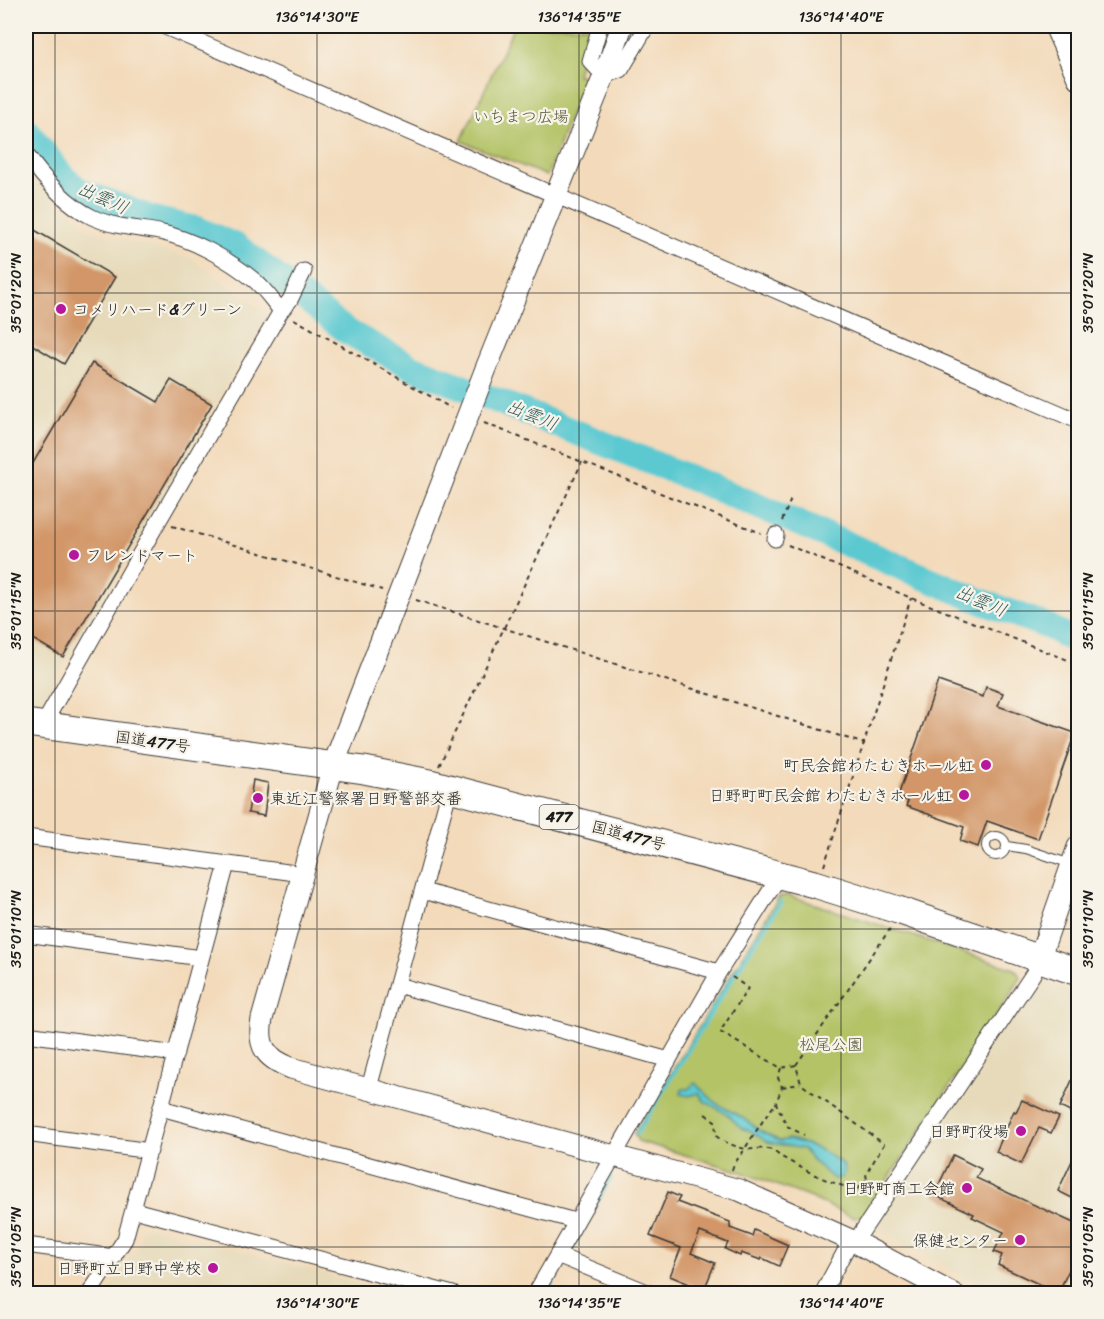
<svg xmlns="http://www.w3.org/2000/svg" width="1104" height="1319" viewBox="0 0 1104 1319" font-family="Sriracha,'Klee One',sans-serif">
<rect width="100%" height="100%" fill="#f7f3e8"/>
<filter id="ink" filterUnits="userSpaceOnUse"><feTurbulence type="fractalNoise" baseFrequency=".0167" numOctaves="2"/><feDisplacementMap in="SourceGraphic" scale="12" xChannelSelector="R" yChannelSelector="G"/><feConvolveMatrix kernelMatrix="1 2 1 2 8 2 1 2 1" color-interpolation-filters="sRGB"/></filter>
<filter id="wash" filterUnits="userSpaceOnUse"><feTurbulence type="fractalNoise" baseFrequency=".008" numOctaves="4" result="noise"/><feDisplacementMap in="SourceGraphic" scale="24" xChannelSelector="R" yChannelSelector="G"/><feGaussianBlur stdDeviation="1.35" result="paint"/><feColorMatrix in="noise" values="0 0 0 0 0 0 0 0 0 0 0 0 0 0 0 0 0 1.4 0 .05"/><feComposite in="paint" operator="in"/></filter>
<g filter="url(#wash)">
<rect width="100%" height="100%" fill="#f3daba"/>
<path fill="#e6daba" d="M26,171L87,229L190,258L270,316L246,349L162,502L41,703L26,700Z
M1043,981L1078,994V1293H995L879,1231L877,1224L997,1034L1036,985Z
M146,1226L398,1293H107L139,1243L142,1229Z"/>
<path fill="#b3c366" stroke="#687041" stroke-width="1.5" d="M514,26H589L577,75L585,76L547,176L461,141Z
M787,895L1015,969L1021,978L864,1216L854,1218L811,1198L739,1171L638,1141L634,1133L779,897Z"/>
<path fill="#5cc9d1" stroke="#3c7276" stroke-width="1.5" d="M695,1083L717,1104L745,1119L760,1131L780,1141L789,1139L800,1142L819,1149L842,1163L845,1170L842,1178L835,1180L813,1161L803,1149L767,1142L749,1130L742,1129L727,1114L704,1101L699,1093L689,1096L681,1094L682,1089H688Z"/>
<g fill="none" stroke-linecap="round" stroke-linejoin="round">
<path stroke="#5cc9d1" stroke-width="4.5" d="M637,1133L736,972L781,902
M573,1246L610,1178
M546,1294L558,1272"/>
<path stroke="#5cc9d1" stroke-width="26" d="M26,130L64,178L82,192L153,219L197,229L238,247L348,332L412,367L713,487L978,600L1049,627L1078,642"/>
</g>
<g id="blocks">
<path fill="#d29667" d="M26,225L115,277L64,364L26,341Z
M92,363L158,402L171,380L212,404L63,657L26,635V475Z
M938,681L983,697L986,687L1003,693L998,706L1075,733L1038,839L987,821L978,847L960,841L964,827L906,806L908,801L898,796Z
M253,780L268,783L264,816L248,813Z
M1078,1067V1116L1060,1107Z
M1022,1100L1059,1117L1051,1133L1039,1128L1021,1164L996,1152L1014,1111L1016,1112Z
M1078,1148V1201L1058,1191Z
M953,1155L981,1169L976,1178L1078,1225V1251L1058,1293L998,1265L1002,1255L994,1252L1004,1232L972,1217L974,1214L934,1195Z
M668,1192L680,1197L677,1202L730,1222V1228L752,1236L754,1230L788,1245L779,1266L762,1258L761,1260L741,1253L740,1256L725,1249L728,1243L700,1232L691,1253L715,1263L704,1290L670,1276L681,1248L650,1236Z"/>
</g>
</g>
<g filter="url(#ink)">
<use href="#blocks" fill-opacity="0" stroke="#3c3834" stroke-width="1.5"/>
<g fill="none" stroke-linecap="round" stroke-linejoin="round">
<g stroke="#3c3834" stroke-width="10">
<path id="lane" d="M986 846a10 10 0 1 1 20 0a10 10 0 1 1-20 0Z
M1007,846L1026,849L1071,864"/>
</g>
<g stroke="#3c3834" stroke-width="17">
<path id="street" d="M163,26L1078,421
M600,26L590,61L604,76L621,70L647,26
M26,154C43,178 64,203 92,217C113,227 137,228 159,232C193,239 228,259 254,280C264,288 273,301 281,311
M775,539L776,535
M43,725L158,522L281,311L290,300L304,271
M26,837L303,874
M423,891L719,972
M26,934L201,958
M397,985L669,1060
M26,1034L176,1054
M369,1088L450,788
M161,1108L575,1221
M26,1134L150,1151
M134,1210L453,1294
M855,1242L1033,974L1039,959
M26,1245L114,1257
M557,1255L652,1294
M89,1294L125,1239L227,864
M535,1294L719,972L780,875
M822,1294L851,1240"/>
</g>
<g stroke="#3c3834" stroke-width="23">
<path id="secondary" d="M622,26L604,76L485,371L333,766L262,1019C257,1047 266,1058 291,1068L739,1190L855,1242L953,1294
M1055,26L1078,78
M1039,959L1078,847"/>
</g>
<g stroke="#3c3834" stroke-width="29">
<path id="highway" d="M26,723L364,770L430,783L818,885L898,910L1078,972"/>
</g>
<path stroke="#3c3834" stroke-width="2" stroke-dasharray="4.5 4.5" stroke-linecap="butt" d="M294,319L451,408
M484,423L761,533
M782,521L791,499
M172,526L382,590
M788,545L911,598L1078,664
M416,600L865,744
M439,766L582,462
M824,866L911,598
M732,977L748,988L720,1032L781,1068L796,1065L801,1084L884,1144L866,1174L867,1180L878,1185
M796,1065L890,929
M781,1068L778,1078L782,1087L776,1103L787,1126L804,1135
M782,1087L800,1084
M705,1114L715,1121L716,1136C724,1142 735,1147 746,1149C754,1150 765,1146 773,1151C776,1152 778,1155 780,1156C803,1169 831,1185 857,1189L867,1180
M732,1170C734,1161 740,1158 744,1150C755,1133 764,1118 776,1103"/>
<use href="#lane" stroke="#fff" stroke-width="8"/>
<use href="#street" stroke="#fff" stroke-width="15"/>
<use href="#secondary" stroke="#fff" stroke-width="21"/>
<use href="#highway" stroke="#fff" stroke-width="27"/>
</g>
</g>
<path fill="none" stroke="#1c1c1c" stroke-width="1.5" stroke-opacity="0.45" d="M55,26V1294M317,26V1294M579,26V1294M841,26V1294M26,293H1078M26,611H1078M26,929H1078M26,1247H1078"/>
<g fill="#b5179e" stroke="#f7f3e8" stroke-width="2">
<circle cx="61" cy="309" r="6"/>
<circle cx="74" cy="555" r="6"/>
<circle cx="986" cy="765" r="6"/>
<circle cx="964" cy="795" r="6"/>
<circle cx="258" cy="798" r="6"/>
<circle cx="1021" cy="1131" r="6"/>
<circle cx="967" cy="1188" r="6"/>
<circle cx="1020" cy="1240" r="6"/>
<circle cx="213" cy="1268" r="6"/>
</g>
<g text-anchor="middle" stroke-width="4.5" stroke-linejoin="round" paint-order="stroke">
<rect fill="#f7f3e8" stroke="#5e5c59" stroke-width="1.5" x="539.5" y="805" width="39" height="24" rx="4.5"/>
<g font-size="15" font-weight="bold" fill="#1c1c1c">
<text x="559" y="822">477</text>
</g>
<g font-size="16" fill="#515636" stroke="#f7f3e8">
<text x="521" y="122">いちまつ広場</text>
<text x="831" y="1050">松尾公園</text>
</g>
<g font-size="16" fill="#1c1c1c" stroke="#f7f3e8" text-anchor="end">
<text x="73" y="315" text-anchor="start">コメリハード&amp;グリーン</text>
<text x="86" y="561" text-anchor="start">フレンドマート</text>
<text x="974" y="771">町民会館わたむきホール虹</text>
<text x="952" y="801">日野町町民会館 わたむきホール虹</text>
<text x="270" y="804" text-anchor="start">東近江警察署日野警部交番</text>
<text x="1009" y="1137">日野町役場</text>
<text x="955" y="1194">日野町商工会館</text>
<text x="1008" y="1246">保健センター</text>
<text x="201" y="1274">日野町立日野中学校</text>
</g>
<g font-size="16" fill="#1c1c1c" stroke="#f7f3e8">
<text transform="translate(153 741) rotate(8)" y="6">国道477号</text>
<text transform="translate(629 835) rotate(15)" y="6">国道477号</text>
</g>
<g font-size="18" font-style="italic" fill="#32595b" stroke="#f7f3e8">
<text transform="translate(103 198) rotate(24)" y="6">出雲川</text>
<text transform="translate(532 415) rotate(22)" y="6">出雲川</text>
<text transform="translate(981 601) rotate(23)" y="6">出雲川</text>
</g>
</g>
<rect width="1104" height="1319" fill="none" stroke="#f7f3e8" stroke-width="66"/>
<rect x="33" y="33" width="1038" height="1253" fill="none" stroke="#1c1c1c" stroke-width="2"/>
<g font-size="15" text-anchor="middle" fill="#1c1c1c">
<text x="317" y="22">136°14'30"E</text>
<text x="579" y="22">136°14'35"E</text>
<text x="841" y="22">136°14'40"E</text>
<text transform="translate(16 293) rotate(-90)" y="5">35°01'20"N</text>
<text transform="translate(1088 293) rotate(-90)" y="5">35°01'20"N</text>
<text transform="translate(16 611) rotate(-90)" y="5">35°01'15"N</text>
<text transform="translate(1088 611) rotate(-90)" y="5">35°01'15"N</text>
<text transform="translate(16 929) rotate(-90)" y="5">35°01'10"N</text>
<text transform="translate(1088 929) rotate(-90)" y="5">35°01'10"N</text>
<text transform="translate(16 1247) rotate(-90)" y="5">35°01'05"N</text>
<text transform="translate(1088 1247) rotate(-90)" y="5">35°01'05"N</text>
<text x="317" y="1308">136°14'30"E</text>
<text x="579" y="1308">136°14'35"E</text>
<text x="841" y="1308">136°14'40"E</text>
</g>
</svg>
